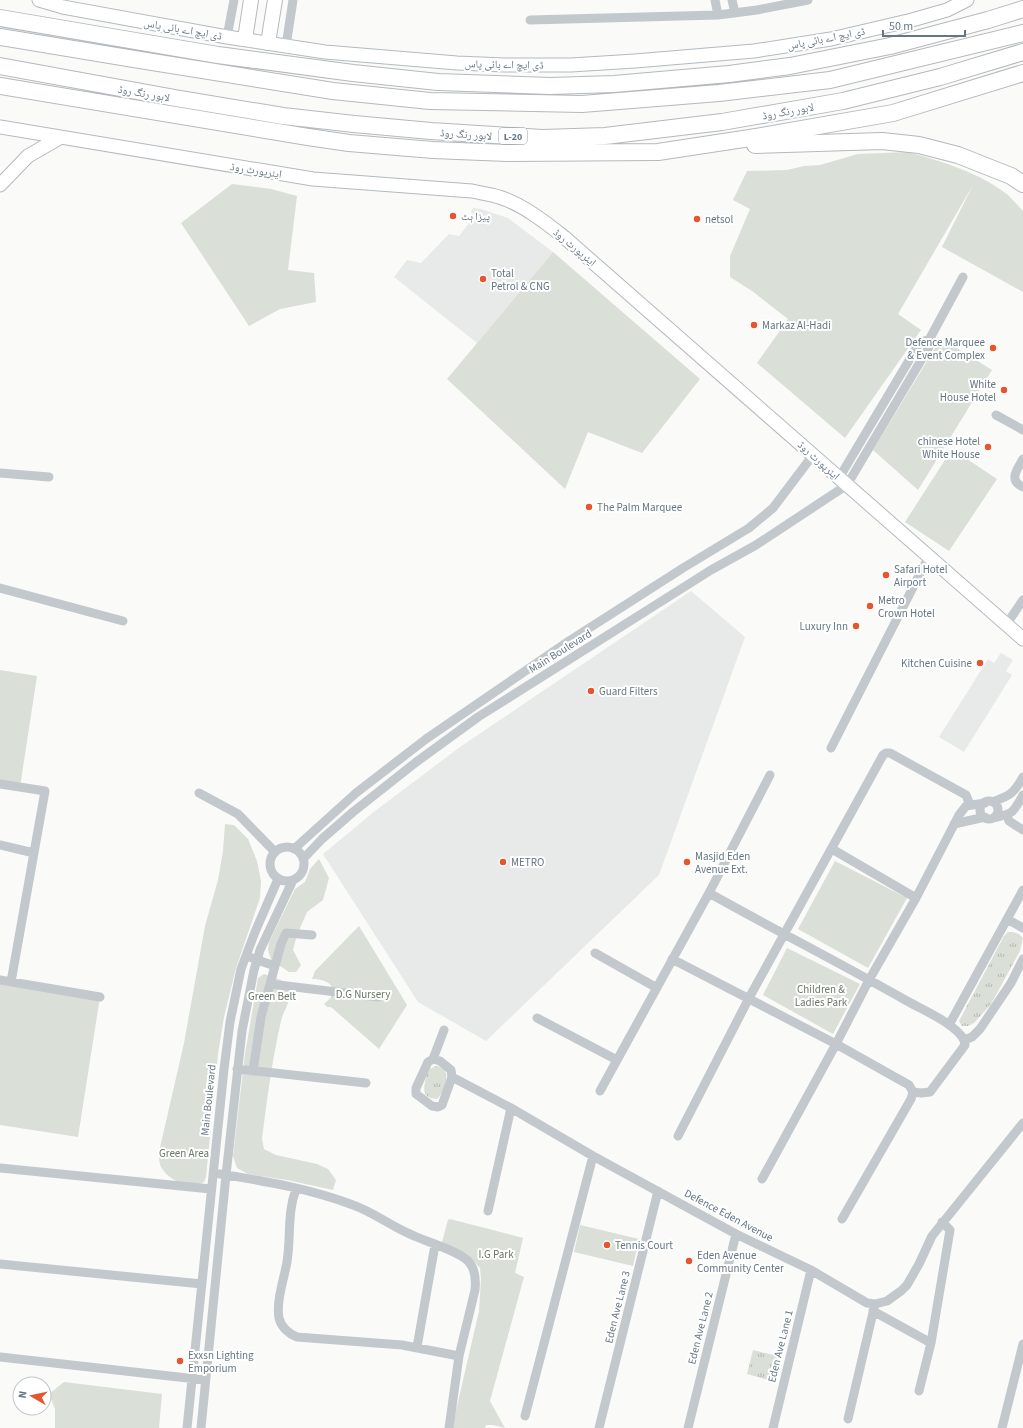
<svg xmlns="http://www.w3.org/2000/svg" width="1023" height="1428" viewBox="0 0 1023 1428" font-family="'Source Sans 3','Noto Naskh Arabic',sans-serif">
<defs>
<pattern id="grass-tufts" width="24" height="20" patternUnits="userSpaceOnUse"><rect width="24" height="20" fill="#dadfd7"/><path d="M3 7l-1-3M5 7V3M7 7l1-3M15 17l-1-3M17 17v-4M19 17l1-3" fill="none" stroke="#b4b9b4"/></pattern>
</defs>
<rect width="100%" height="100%" fill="#fafaf8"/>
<path fill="#e8e9e9" d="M473,208L481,209L508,218L553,252L477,343L394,277L407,260L421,263L449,234L459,236L473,218L471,212Z
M691,591L745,637L659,875L486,1041L418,1002L323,854L375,811L460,747Z
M1001,653L1013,660L1006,671L1012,675L964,752L939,737L988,659L994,663Z"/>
<path fill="url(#grass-tufts)" d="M1008,932C1015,932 1019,933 1023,938L1020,951L991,1004L974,1023L968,1026H962L959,1021L1004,936Z
M436,1066C439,1067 443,1068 445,1071C449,1079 443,1094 437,1099C424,1098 423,1093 425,1082C426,1078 427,1072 430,1069C432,1068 434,1067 436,1066Z
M753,1350L778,1356L772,1381L747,1374Z"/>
<path fill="#dadfd7" d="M908,152C944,162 978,172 1008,195C1013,200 1018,206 1023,211V292L942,247L973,185L898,314L921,330L845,438L757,363L788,319L752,291L730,277V256L750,209L733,200L747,171L787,170L804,166L820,165L858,154Z
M232,184L271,189L297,196L288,270L314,273L316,302L280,309L249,326L181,223Z
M553,252L700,379L642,453L588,432L565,489L447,379Z
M941,338L992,370L918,490L873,450Z
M952,449L997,479L949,551L905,522Z
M0,670L37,676L20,787L0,784Z
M225,824L234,825L248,839L257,861L261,881L260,898L236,968L224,1017L218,1054L206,1177L204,1182C190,1190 169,1181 161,1167C159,1163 159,1156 159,1152L184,1043L205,926L218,880L223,851Z
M319,859L329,878L323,900L307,912L297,935L293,950L301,965L296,972H289L271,960L268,950L269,942L295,889L305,882L310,869Z
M835,861L907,898L868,968L798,929Z
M359,926L407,1005L379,1049L331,1007H327L324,1004C326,1002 330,999 331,997C338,983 322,979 312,979L315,971Z
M787,948L860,984L833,1034L763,995Z
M264,974C271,977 284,979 288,986C295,996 283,1011 281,1021C272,1060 267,1100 262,1139L264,1149L276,1155L317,1164L328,1169L336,1180L333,1190L287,1180L248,1174L237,1168L233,1156L245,1054L258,978Z
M0,982L100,997L78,1137L0,1125Z
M450,1219L523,1238L515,1273L524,1277L490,1401L505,1428L493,1425H486L485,1428H452L479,1311L481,1279L480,1268L473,1260L442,1242L448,1220Z
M580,1225L639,1239L633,1266L574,1252Z
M64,1382L162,1394L159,1428H55V1409L49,1394Z"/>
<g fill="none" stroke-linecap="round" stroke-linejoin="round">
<g stroke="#b3babf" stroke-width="15">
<path id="secondary" d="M39,0L63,7L227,37L325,52L457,63L505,65H571L635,61L754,51L831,39L912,20L947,10L967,0
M0,127L313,179L472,191C481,193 490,194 499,197C522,204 545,222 564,237L1023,639
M0,185L28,156L61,137"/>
</g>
<g stroke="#b5babe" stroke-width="16">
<path id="primary" d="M245,39L251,0
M268,43L275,0"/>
</g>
<g stroke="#b4b9bd" stroke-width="18">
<path id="highway" d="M0,18L218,55L353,73L438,82L550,86L614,84L729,74L790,66L890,46L988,20L1023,9
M0,37L140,60L333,91L430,101L582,104L719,93L830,80L1023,33
M0,66L175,98L283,116L354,124L431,131L542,138L605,136L722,122L843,101L940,77L1023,52
M0,86L308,137L349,143L433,150L507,153L658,152L750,138L893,113L1023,73
M755,145L882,141L919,145L958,155L1011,176L1023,184"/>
</g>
<path stroke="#c3c8cc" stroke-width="9" d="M715,0L718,15
M732,0L735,13
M530,20L718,15L757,10L808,0
M227,37L234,0
M286,46L293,0
M996,415L1023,430
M1023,459C1017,470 1008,480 1023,487
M0,473L49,477
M839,478L920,342L929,340
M0,588L123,621
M1006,625L1023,600
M831,748L929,556
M0,784L45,791L11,982
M199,793L238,814L275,852
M980 810a9 9 0 1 1 18 0a9 9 0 1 1-18 0Z
M992,802C1010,796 1014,793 1023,777
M1007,815L1009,821L1023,830
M993,818C1013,814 1013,813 1023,795
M954,824L985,817
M0,845L34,853
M270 864a17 17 0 1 1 34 0a17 17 0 1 1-34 0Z
M294,849L356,793L426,739L569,641L683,568L749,528L773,508L813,455
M832,849L916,898
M303,859L322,839L353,812L415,763L478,717L711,570L756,545L847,485L929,347V340L963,277
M709,893C775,930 842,964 907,1001C923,1010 956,1024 964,1040
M1007,919L1023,928
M595,953L657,988
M252,958L275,966
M672,959L836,1044L909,1085L913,1092L921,1093L930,1092L965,1045L964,1040L972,1037L980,1029L1011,983L1023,959
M0,980L100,997
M270,984L378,997
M537,1018L617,1060
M949,1025L1023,890
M444,1030L433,1059L428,1062L416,1088V1094L432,1106L438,1107L442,1105L452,1077
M433,1059L440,1061L451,1070L452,1077L511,1108L593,1156L736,1234L811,1270L867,1303L875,1304L887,1301L901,1291L907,1285L919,1264L932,1236L1023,1123
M237,1069L366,1083
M253,1071L261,1017L281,944L286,933L312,935
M600,1091L709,893L770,775
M678,1136L749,998L883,755L886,753H890L966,795L970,805
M0,1168L211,1189
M220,1174C265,1181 311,1189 353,1205C373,1212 391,1226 410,1234C426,1242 457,1250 468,1261C475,1268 476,1280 475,1290L459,1356L449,1428
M762,1179L836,1044L869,980L916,898L959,815L966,806L985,803
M296,1189C287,1213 291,1237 287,1262C284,1279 276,1301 279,1318C281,1327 289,1334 297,1337L402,1345L459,1356
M488,1211L511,1108
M842,1219L911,1099L913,1092
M0,1264L202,1284
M873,1311L931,1343
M417,1347L435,1245
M0,1357L205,1380
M919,1391L931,1343L950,1230L942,1222
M525,1416L593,1156
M848,1419L875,1304
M187,1428L224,1069L230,1022L241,969L255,932L278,879
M201,1428L226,1175L242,1031L254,970L260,950L293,880
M599,1428L658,1191
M688,1428L736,1234
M773,1428L811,1270
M1002,1428L1023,1344"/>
<use href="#secondary" stroke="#fff" stroke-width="13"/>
<use href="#primary" stroke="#fff" stroke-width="14"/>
<use href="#highway" stroke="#fff" stroke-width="16"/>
</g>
<g fill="#e4572e" stroke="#fff" stroke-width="1.5">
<circle cx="453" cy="216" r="4"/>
<circle cx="697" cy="219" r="4"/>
<circle cx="483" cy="279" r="4"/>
<circle cx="754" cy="325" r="4"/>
<circle cx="993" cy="348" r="4"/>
<circle cx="1004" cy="390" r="4"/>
<circle cx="988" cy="447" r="4"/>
<circle cx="589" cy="507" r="4"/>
<circle cx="886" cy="575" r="4"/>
<circle cx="870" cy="606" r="4"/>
<circle cx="856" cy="626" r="4"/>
<circle cx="980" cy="663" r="4"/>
<circle cx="591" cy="691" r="4"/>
<circle cx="503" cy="862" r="4"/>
<circle cx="687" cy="862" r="4"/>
<circle cx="607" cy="1245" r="4"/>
<circle cx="689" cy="1261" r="4"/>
<circle cx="180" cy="1361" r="4"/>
</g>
<g text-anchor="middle" stroke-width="4" stroke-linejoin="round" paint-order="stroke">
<rect fill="#fff" stroke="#939fa8" stroke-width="1" x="499" y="128" width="28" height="16" rx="3"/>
<g font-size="10" font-weight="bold" fill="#657683">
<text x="513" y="140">L-20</text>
</g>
<g font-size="11" fill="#657683" stroke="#fff">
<text transform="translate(183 29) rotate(10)" y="4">ڈی ایچ اے بائی پاس</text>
<text transform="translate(826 38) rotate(-11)" y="4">ڈی ایچ اے بائی پاس</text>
<text transform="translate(504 64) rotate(1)" y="4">ڈی ایچ اے بائی پاس</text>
<text transform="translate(144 93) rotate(10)" y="4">لاہور رنگ روڈ</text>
<text transform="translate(788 111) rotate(-10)" y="4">لاہور رنگ روڈ</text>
<text transform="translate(466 134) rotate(4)" y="4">لاہور رنگ روڈ</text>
<text transform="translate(256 170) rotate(9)" y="4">ایئرپورٹ روڈ</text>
<text transform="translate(575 247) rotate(40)" y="4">ایئرپورٹ روڈ</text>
<text transform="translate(819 460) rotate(42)" y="4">ایئرپورٹ روڈ</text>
<text transform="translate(560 651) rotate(-32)" y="4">Main Boulevard</text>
<text transform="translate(208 1100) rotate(-84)" y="4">Main Boulevard</text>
<text transform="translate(729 1215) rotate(28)" y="4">Defence Eden Avenue</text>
<text transform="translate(617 1307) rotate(-76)" y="4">Eden Ave Lane 3</text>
<text transform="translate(700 1328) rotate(-76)" y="4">Eden Ave Lane 2</text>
<text transform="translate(780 1346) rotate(-76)" y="4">Eden Ave Lane 1</text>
</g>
<g font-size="11" fill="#657683" stroke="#fff" text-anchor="start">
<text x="461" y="220">پیزا ہٹ</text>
<text x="705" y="223">netsol</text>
<text x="491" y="277">Total<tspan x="491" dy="13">Petrol &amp; CNG</tspan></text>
<text x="762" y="329">Markaz Al-Hadi</text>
<text x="985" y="346" text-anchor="end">Defence Marquee<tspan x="985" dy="13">&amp; Event Complex</tspan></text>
<text x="996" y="388" text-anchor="end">White<tspan x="996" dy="13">House Hotel</tspan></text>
<text x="980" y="445" text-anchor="end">chinese Hotel<tspan x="980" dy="13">White House</tspan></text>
<text x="597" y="511">The Palm Marquee</text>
<text x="894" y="573">Safari Hotel<tspan x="894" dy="13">Airport</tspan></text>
<text x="878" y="604">Metro<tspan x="878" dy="13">Crown Hotel</tspan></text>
<text x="848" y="630" text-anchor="end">Luxury Inn</text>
<text x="972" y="667" text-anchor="end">Kitchen Cuisine</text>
<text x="599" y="695">Guard Filters</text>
<text x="695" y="860">Masjid Eden<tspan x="695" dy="13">Avenue Ext.</tspan></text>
<text x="511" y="866">METRO</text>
<text x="615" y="1249">Tennis Court</text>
<text x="697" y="1259">Eden Avenue<tspan x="697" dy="13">Community Center</tspan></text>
<text x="188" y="1359">Exxsn Lighting<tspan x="188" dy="13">Emporium</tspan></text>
</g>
<g font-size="11" fill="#687a64" stroke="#fff">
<text x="821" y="993">Children &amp;<tspan x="821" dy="13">Ladies Park</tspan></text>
<text x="363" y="998">D.G Nursery</text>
<text x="272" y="1000">Green Belt</text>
<text x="184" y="1157">Green Area</text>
<text x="496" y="1258">I.G Park</text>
</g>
</g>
<g transform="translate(32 1396) rotate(279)"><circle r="19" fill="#ffffff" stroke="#c1c8cd"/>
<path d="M0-3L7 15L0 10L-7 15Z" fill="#e4572e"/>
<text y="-6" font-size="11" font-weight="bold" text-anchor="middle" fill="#657683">N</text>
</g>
<path d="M883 30v6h82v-6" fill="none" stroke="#657683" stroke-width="2"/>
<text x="889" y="30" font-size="12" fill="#657683" stroke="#ffffff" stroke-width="3" paint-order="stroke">50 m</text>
</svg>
